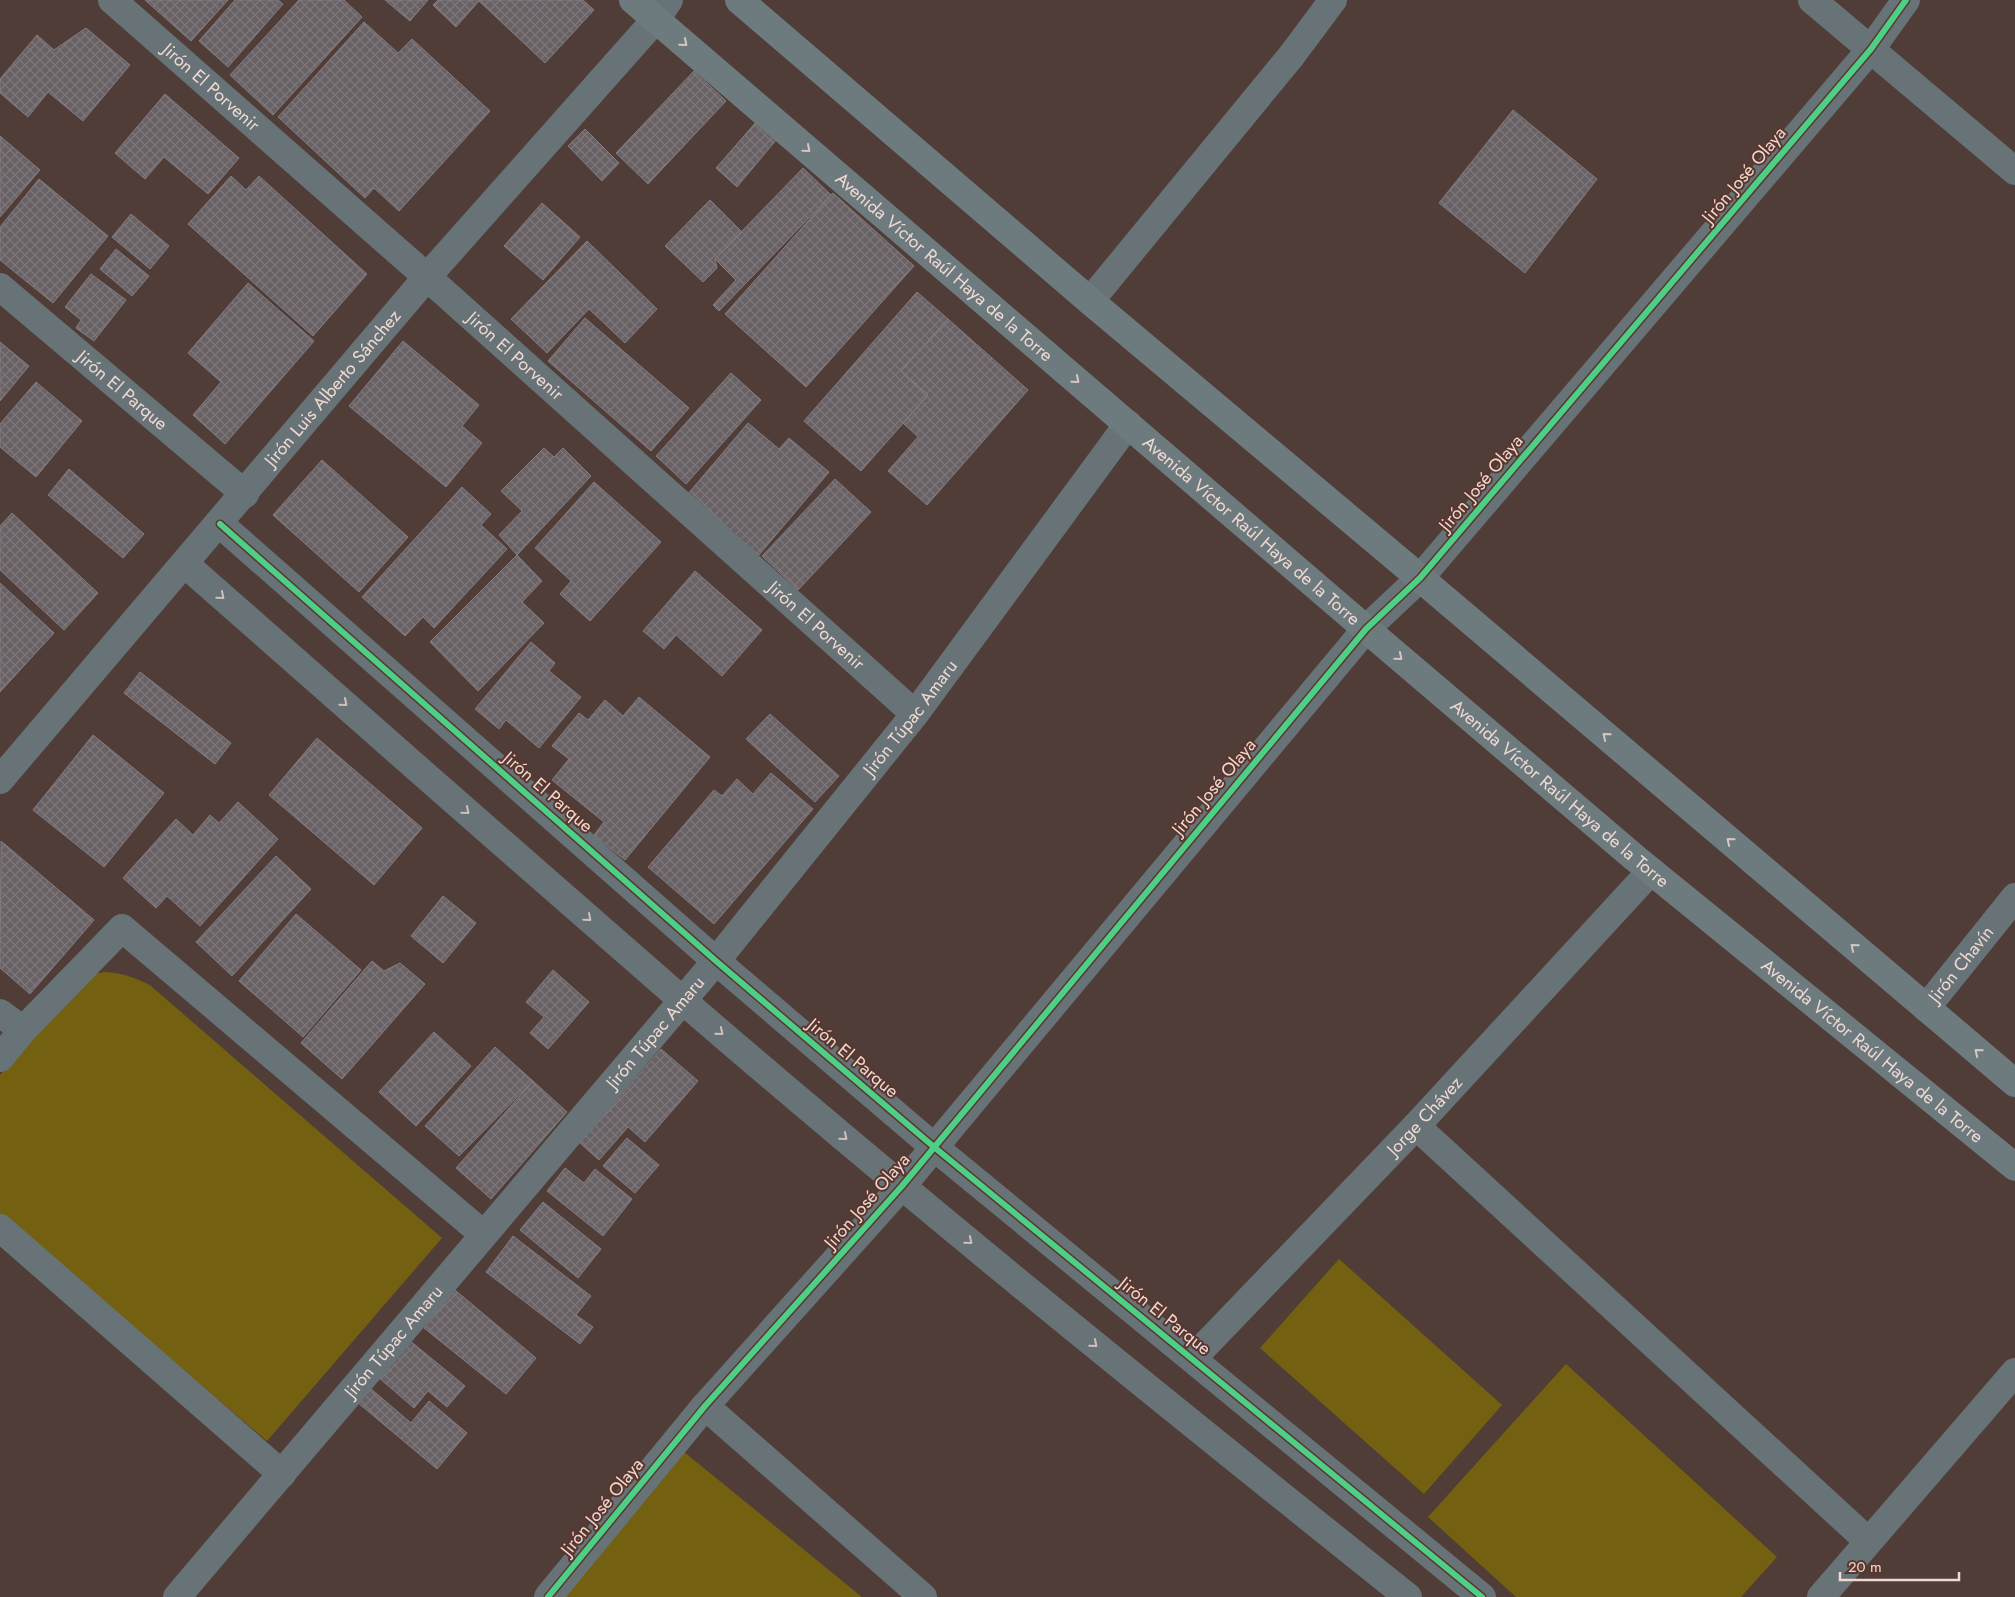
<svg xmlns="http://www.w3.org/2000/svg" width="2015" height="1597" viewBox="0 0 2015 1597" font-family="Jost,sans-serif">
<defs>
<pattern id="building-cross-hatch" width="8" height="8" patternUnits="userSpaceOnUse" patternTransform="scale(1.25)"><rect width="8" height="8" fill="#686165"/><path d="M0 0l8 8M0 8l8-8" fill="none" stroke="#7e777a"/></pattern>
</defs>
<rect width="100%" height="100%" fill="#503d38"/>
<path fill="#736010" d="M104,972C122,973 135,977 151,986L442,1238L267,1441L0,1215V1075L86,976Z
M1339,1259L1502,1405L1424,1494L1260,1348Z
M1566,1364L1777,1557L1741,1597H1516L1428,1517Z
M678,1447L862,1597H555Z"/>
<path fill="url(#building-cross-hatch)" stroke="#837c81" d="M145,0H228L191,41Z
M235,0H278L283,4L228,67L199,41Z
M299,0H344L362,17L273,115L230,75Z
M385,0H428L410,21Z
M438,0H583L594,10L545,63L479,1L456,27L433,5Z
M364,22L398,53L412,39L490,111L399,211L374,188L365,198L278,117Z
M86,28L130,65L83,121L48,92L28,117L0,93V79L37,35L54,50Z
M694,71L726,101L648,184L616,153Z
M165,94L239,158L208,194L164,157L145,179L115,153Z
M1513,110L1597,179L1525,273L1439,203Z
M757,121L777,139L737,187L716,168Z
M585,129L619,163L602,181L568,146Z
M0,136L40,170L0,217Z
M803,168L831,195L719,311L713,305L736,280L715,259Z
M231,176L246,190L259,176L367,274L313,336L188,224Z
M39,179L108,236L53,303L0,260V227Z
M833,193L914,266L806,387L725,314Z
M710,200L742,232L715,259L717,268L703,282L665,246Z
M542,203L580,237L543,280L504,246Z
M131,214L169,246L150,269L112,237Z
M587,241L657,309L625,343L589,309L547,353L511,319Z
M116,249L149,276L132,296L100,269Z
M91,274L126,300L94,341L76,328L81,320L65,307Z
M248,283L314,341L225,444L193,415L221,382L188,353Z
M917,292L948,319L901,371L928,395L861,471L804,421Z
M585,318L689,408L651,451L548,361Z
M948,319L1028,390L927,505L888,471L918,437L903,423L928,395L901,371Z
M403,341L479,405L462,426L482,443L446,487L349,406Z
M0,342L29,366L0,401Z
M731,373L761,400L686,484L656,456Z
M36,382L82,421L36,477L0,447V424Z
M748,423L779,449L789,438L829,472L759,555L687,495Z
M544,448L554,457L563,448L591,476L517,555L499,535L522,511L501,491Z
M322,460L408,537L359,592L273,515Z
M69,469L144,534L123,558L48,495Z
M835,479L871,512L798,590L762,556Z
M594,482L661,542L590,621L560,594L571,581L535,548Z
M462,487L491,514L481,525L507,549L434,628L423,617L405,636L362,597Z
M12,513L98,593L64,630L0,570V526Z
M517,555L542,581L522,602L544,623L478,691L430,642Z
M695,571L762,630L722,676L676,635L664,649L643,631Z
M0,583L54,633L0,692Z
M531,642L555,663L549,671L581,697L539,748L506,720L499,729L475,709Z
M140,672L231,743L215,764L124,693Z
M639,697L710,757L625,860L594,835L604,822L552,780L569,759L552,746L579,713L588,720L605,700L623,716Z
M770,714L839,776L815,802L746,739Z
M93,735L164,793L104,867L33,810Z
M317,738L422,828L374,885L269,795Z
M771,773L813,809L714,924L648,867L714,790L722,796L737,779L753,794Z
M238,802L278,839L200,926L167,896L156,908L123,878L176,819L193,835L210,815L219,823Z
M1,841L94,920L30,994L0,968Z
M276,856L311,889L232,976L196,942Z
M443,896L476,923L443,963L411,936Z
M296,914L361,970L303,1037L239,981Z
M372,961L384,971L400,963L425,984L342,1079L301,1043Z
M553,970L589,1002L548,1049L530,1033L544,1017L526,1002Z
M434,1032L471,1066L416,1126L379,1092Z
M495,1047L533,1081L459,1156L425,1126Z
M661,1049L698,1081L645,1142L628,1127L599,1160L580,1143Z
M533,1081L567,1112L491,1199L456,1168Z
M627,1138L659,1165L635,1193L603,1166Z
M565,1168L584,1183L595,1169L632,1199L603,1236L547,1191Z
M543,1202L601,1249L578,1278L520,1230Z
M513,1236L591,1296L576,1315L593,1327L580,1344L486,1272Z
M455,1290L536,1358L506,1394L424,1328Z
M409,1340L465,1386L447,1407L428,1391L414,1408L378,1377Z
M370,1388L411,1423L429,1401L467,1433L437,1469L357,1402Z"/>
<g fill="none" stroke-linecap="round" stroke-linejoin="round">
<g stroke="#677376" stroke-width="28">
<path id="s1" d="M112,0L427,277L915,714"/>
<path d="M1812,0L2015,171"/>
<path id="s2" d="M0,287L245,494"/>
<path d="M1090,301L1292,55L1333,0"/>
<path d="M220,524L716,961L934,1147L1482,1597"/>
<path d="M185,564C350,709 515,855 681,999C918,1204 1163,1401 1408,1597"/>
<path id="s3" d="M0,780L427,277L656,19L669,0"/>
<path id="s4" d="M1926,1008L2015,897"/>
<path d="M0,1013L23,1030"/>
<path d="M0,1058L23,1030L122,928L483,1234"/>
<path d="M1416,1126L1868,1541"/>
<path d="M0,1228L282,1474"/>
<path id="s5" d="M1193,1358L1416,1126L1651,871"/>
<path d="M705,1406L923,1597"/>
<path id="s6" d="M177,1597L716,961L915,714L1128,424"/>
<path d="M548,1597L705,1406L902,1186L1366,629L1420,578L1871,49L1906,0"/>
<path d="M1821,1597L2015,1372"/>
</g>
<g stroke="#6d7a7e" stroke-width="28">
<path id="s7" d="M633,0L1366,629L1635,858L2015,1167"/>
<path d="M739,0L1090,301L1420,578L2015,1083"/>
</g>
<g stroke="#5a372e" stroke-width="9">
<path id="cycleway" d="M220,524L716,961L934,1147L1482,1597
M548,1597L705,1406L902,1186L1366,629L1420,578L1871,49L1906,0"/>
</g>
<use href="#cycleway" stroke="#4dcf88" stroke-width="6"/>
</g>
<defs><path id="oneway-chevron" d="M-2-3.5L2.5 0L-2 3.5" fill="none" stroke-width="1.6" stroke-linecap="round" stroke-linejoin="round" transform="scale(1.25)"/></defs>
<g stroke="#d6c6c2">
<use href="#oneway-chevron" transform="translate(684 43) rotate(41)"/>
<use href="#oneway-chevron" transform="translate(807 149) rotate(41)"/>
<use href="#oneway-chevron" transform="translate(1076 380) rotate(41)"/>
<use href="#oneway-chevron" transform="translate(1399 657) rotate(40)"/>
<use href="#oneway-chevron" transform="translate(1606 736) rotate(-140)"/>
<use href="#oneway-chevron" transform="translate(1730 841) rotate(-140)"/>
<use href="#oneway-chevron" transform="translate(1854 947) rotate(-140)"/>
<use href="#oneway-chevron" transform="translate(1978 1052) rotate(-140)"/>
</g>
<g stroke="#cec0bc">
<use href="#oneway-chevron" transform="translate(221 596) rotate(41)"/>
<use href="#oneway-chevron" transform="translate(344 703) rotate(41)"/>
<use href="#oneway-chevron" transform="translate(466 811) rotate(41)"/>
<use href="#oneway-chevron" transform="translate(588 918) rotate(41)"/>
<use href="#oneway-chevron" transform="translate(720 1032) rotate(40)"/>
<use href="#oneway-chevron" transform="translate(844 1137) rotate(40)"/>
<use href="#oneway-chevron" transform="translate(969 1241) rotate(40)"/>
<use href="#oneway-chevron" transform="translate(1094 1344) rotate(40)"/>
</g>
<g text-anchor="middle" stroke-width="4" stroke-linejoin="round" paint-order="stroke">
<g font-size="18" fill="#f0d9d3" stroke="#5a372e">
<text dy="6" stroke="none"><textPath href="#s1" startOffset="132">Jirón El Porvenir</textPath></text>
<text transform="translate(1744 175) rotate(-50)" y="6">Jirón José Olaya</text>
<text dy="6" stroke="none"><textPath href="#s7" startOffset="410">Avenida Víctor Raúl Haya de la Torre</textPath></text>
<text dy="6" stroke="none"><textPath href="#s1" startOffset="538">Jirón El Porvenir</textPath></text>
<text dy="6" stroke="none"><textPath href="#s3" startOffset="514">Jirón Luis Alberto Sánchez</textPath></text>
<text dy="6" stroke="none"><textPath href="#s2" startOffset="160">Jirón El Parque</textPath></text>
<text transform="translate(1481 483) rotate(-50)" y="6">Jirón José Olaya</text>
<text dy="6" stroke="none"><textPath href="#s7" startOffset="815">Avenida Víctor Raúl Haya de la Torre</textPath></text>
<text dy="6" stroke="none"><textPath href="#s1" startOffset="942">Jirón El Porvenir</textPath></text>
<text dy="6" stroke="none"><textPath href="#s6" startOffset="1145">Jirón Túpac Amaru</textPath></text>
<text transform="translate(1214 787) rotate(-50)" y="6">Jirón José Olaya</text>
<text transform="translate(548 792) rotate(41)" y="6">Jirón El Parque</text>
<text dy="6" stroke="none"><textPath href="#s7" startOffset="1220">Avenida Víctor Raúl Haya de la Torre</textPath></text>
<text dy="6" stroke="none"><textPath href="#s4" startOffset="56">Jirón Chavín</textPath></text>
<text dy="6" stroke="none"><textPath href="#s6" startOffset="740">Jirón Túpac Amaru</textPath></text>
<text dy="6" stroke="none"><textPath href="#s7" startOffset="1625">Avenida Víctor Raúl Haya de la Torre</textPath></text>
<text transform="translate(853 1058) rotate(40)" y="6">Jirón El Parque</text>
<text dy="6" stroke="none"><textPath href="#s5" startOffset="335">Jorge Chávez</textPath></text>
<text transform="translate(867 1201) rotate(-49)" y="6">Jirón José Olaya</text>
<text transform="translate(1165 1316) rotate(39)" y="6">Jirón El Parque</text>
<text dy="6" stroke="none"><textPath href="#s6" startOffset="335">Jirón Túpac Amaru</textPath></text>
<text transform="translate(602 1507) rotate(-51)" y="6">Jirón José Olaya</text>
</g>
</g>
<path d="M1840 1572v8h119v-8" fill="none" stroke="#f0d9d3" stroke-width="2.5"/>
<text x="1848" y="1572" font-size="15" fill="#f0d9d3" stroke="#5a372e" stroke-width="4" paint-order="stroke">20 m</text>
</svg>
